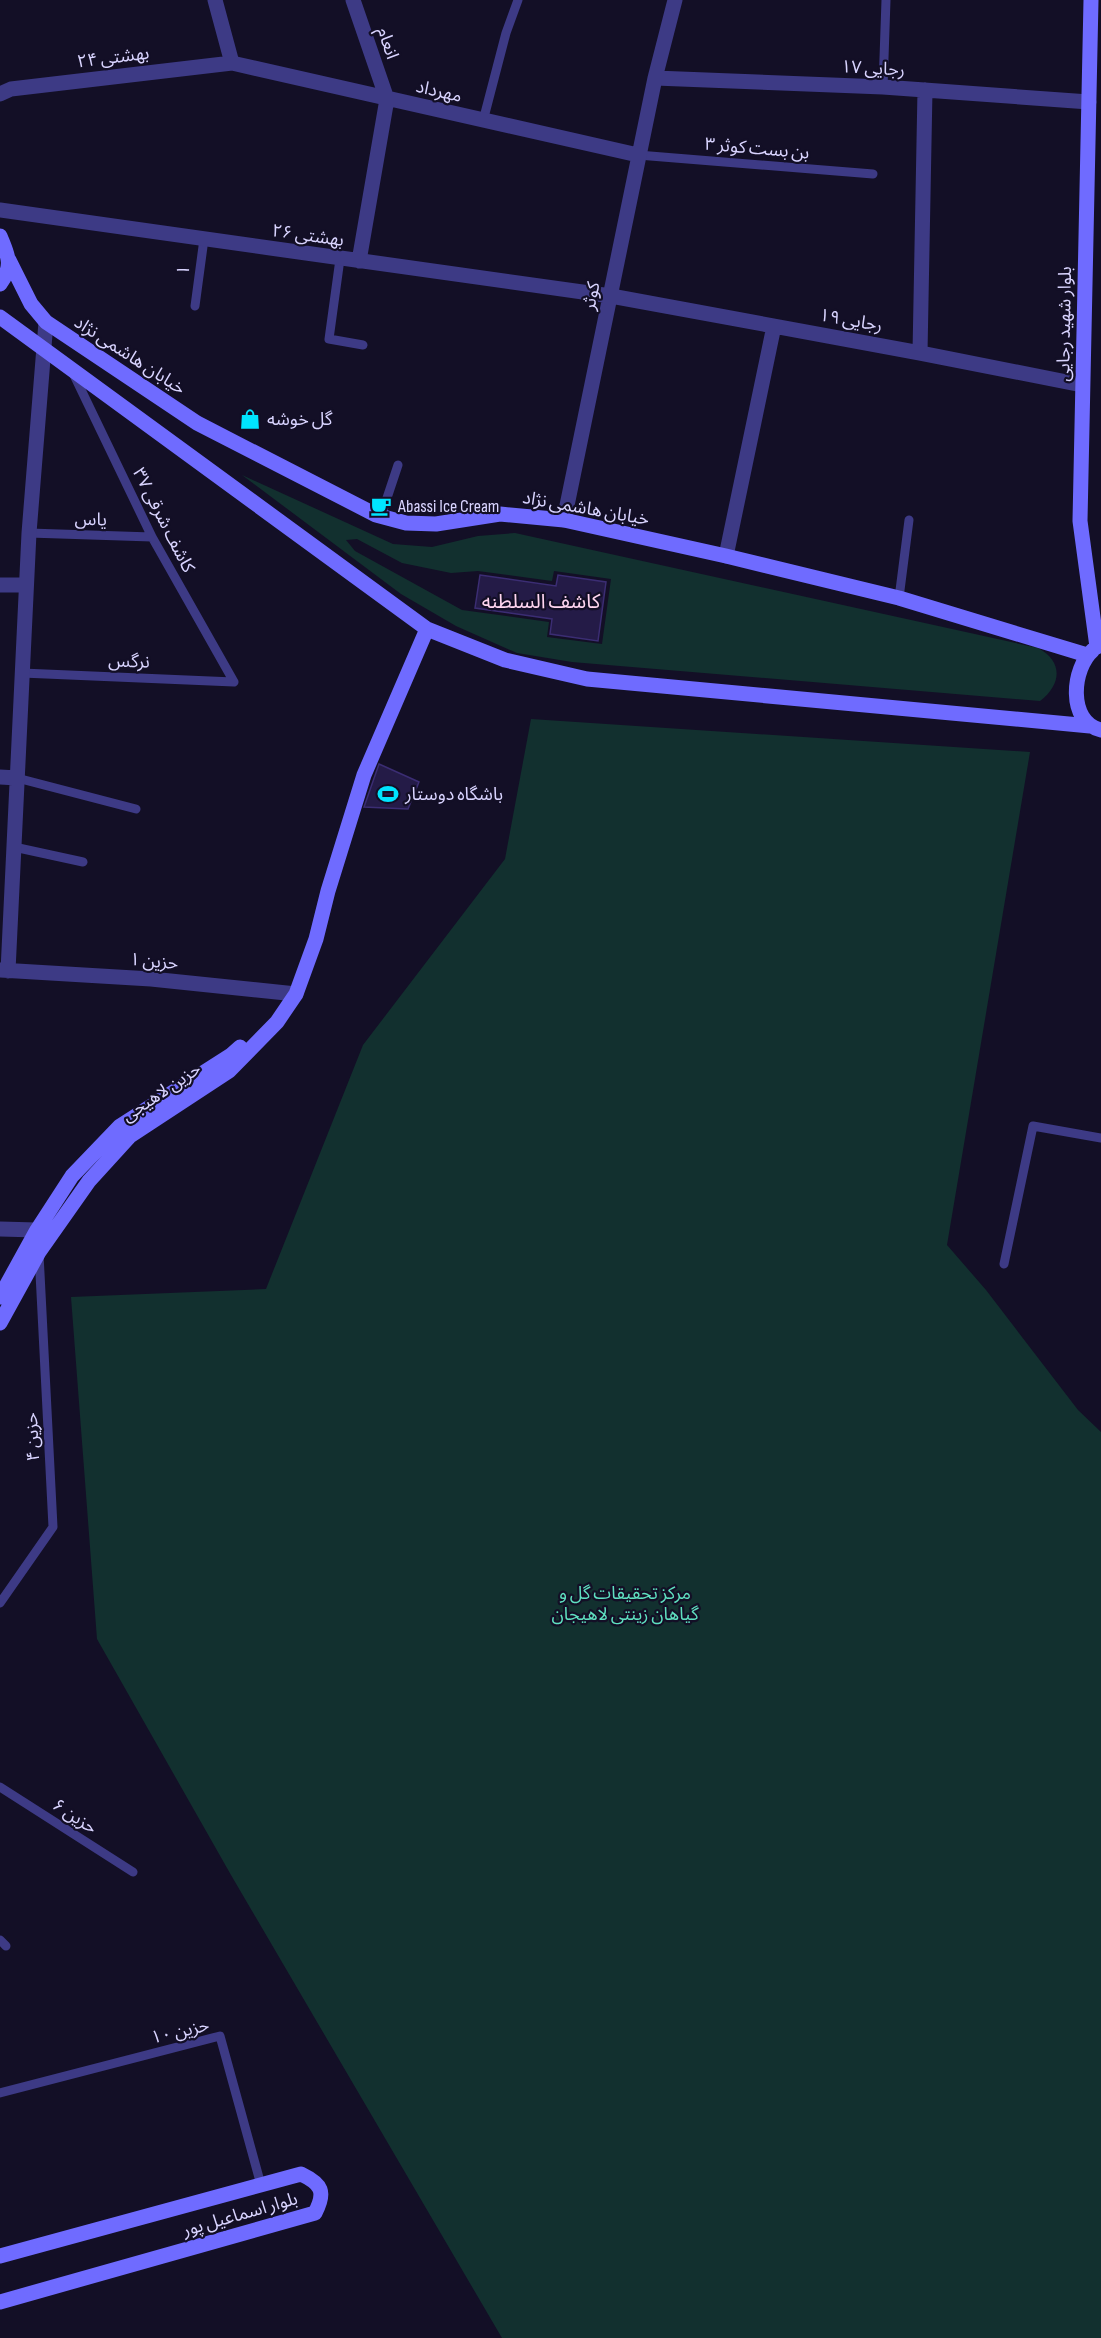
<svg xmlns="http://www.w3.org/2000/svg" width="1101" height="2338" viewBox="0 0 1101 2338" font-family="'Sofia Sans Condensed','Noto Sans Arabic',sans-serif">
<rect width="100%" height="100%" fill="#130f26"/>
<path fill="#12302f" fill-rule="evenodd" d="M242,475L393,544L432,547L478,536L515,533L1038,648C1064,662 1061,685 1040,701L572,662L517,653L456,626L401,594ZM357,539L402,563L451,573L478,571L552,581L554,571L611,579L602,644L547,637L549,622L462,610L355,551L346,540Z
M531,719L1030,752L947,1245L986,1290L1078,1410L1101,1432V2338H502L231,1875L97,1639L71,1297L266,1289L363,1045L505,859Z"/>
<path fill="#241b47" stroke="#3b2d73" stroke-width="1.5" d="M480,575L556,586L558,575L606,582L598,641L550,634L552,619L475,608Z
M379,764L419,782L408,809L364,807Z"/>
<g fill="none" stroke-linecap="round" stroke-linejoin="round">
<path stroke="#3d3a85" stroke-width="9" d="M883,87L886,0
M483,121L506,33L518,0
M638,155L873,174
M340,259L329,339L363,345
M195,306L204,239
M74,375L152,537L234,682
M381,516L398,465
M29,533L152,537
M899,598L909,520
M22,673L234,682
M17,778L136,809
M14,847L83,862
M1004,1264L1033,1126L1101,1138
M0,1603L53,1527L39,1254
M0,1787L133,1872
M0,1940L6,1946
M0,2093L220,2036L261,2185"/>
<path stroke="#3d3a85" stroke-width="15" d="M215,0L232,63
M353,0L387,99L359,261
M655,78L883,87L1089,102
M0,94L11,89L232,63L638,155
M0,210L611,296L920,353L1082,385
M920,353L925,90
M564,520L655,78L675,0
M726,556L774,326
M0,585H26
M0,777L17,778
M0,970L151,979L296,994
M8,971L29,533L46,322
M0,1229L37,1230"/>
<path stroke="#6f6bff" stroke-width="15" d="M1091,0L1080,521L1097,647
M0,236C8,256 14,265 0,284
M9,260L31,304L46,322L197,423L376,515L406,523L436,524L500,514L564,520L726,556L899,598L1087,655
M0,317L427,629L505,660L587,679L1090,726
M1093,650C1072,668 1067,722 1101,730
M0,1297L37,1230L72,1176L120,1126L231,1055L240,1047
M0,1323L39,1252L89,1181L130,1136L229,1071L277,1022L296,994L316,939L328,891L364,775L427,629
M0,2256L301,2174C322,2184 326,2192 315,2213L0,2302"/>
</g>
<defs>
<g id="shop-bare" transform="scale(1.62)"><path d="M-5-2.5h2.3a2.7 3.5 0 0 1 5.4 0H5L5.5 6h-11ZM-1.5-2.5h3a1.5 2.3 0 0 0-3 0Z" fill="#00e5ff" stroke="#130f26" stroke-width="2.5" paint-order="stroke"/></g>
<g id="cafe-bare" transform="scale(1.62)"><path d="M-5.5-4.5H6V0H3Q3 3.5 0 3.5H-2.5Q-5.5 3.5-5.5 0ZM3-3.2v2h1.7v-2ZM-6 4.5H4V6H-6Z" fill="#00e5ff" stroke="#130f26" stroke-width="2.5" paint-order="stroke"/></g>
<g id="stadium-bare" transform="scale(1.62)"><path d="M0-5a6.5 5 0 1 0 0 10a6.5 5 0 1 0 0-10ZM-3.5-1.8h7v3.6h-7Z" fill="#00e5ff" stroke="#130f26" stroke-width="2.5" paint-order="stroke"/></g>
</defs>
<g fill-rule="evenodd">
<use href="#shop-bare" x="250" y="419"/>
<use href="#cafe-bare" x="381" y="506"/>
<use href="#stadium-bare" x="388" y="794"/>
</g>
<g text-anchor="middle" stroke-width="4.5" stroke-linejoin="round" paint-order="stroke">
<g font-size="18" fill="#d9d4ff" stroke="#130f26">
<text transform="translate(388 43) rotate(71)" y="6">انعام</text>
<text transform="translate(113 57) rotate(-7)" y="6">بهشتی ۲۴</text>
<text transform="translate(873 68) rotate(3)" y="6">رجایی ۱۷</text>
<text transform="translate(439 91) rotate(13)" y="6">مهرداد</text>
<text transform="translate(757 148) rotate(5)" y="6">بن بست کوثر ۳</text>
<text transform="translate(308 235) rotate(8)" y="6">بهشتی ۲۶</text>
<text transform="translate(183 270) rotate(-82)" y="6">۱</text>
<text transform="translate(591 296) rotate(-79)" y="6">کوثر</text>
<text transform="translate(851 320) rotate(10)" y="6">رجایی ۱۹</text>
<text transform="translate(1064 324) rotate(-89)" y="6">بلوار شهید رجایی</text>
<text transform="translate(130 355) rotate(33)" y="6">خیابان هاشمی نژاد</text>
<text transform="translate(586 508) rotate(10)" y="6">خیابان هاشمی نژاد</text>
<text transform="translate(91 519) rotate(2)" y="6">یاس</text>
<text transform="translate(164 520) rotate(63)" y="6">کاشف شرقی ۳۷</text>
<text transform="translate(129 661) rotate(2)" y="6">نرگس</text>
<text transform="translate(154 961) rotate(5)" y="6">حزین ۱</text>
<text transform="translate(161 1092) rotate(-34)" y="6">حزین لاهیجی</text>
<text transform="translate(32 1437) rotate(-93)" y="6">حزین ۴</text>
<text transform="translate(75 1816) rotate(33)" y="6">حزین ۶</text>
<text transform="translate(180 2031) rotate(-13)" y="6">حزین ۱۰</text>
<text transform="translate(240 2214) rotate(-16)" y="6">بلوار اسماعیل پور</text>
</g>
<g font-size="18" fill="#d9d4ff" stroke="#130f26" text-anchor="start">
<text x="267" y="425">گل خوشه</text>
<text x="398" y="512">Abassi Ice Cream</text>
<text x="405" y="800">باشگاه دوستار</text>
</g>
<g font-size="18" fill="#5fe0c0" stroke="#130f26">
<text x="625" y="1599">مرکز تحقیقات گل و<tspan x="625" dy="21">گیاهان زینتی لاهیجان</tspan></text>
</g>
<g font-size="20" fill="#ffd6f0" stroke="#130f26">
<text x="541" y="608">کاشف السلطنه</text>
</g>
</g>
</svg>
